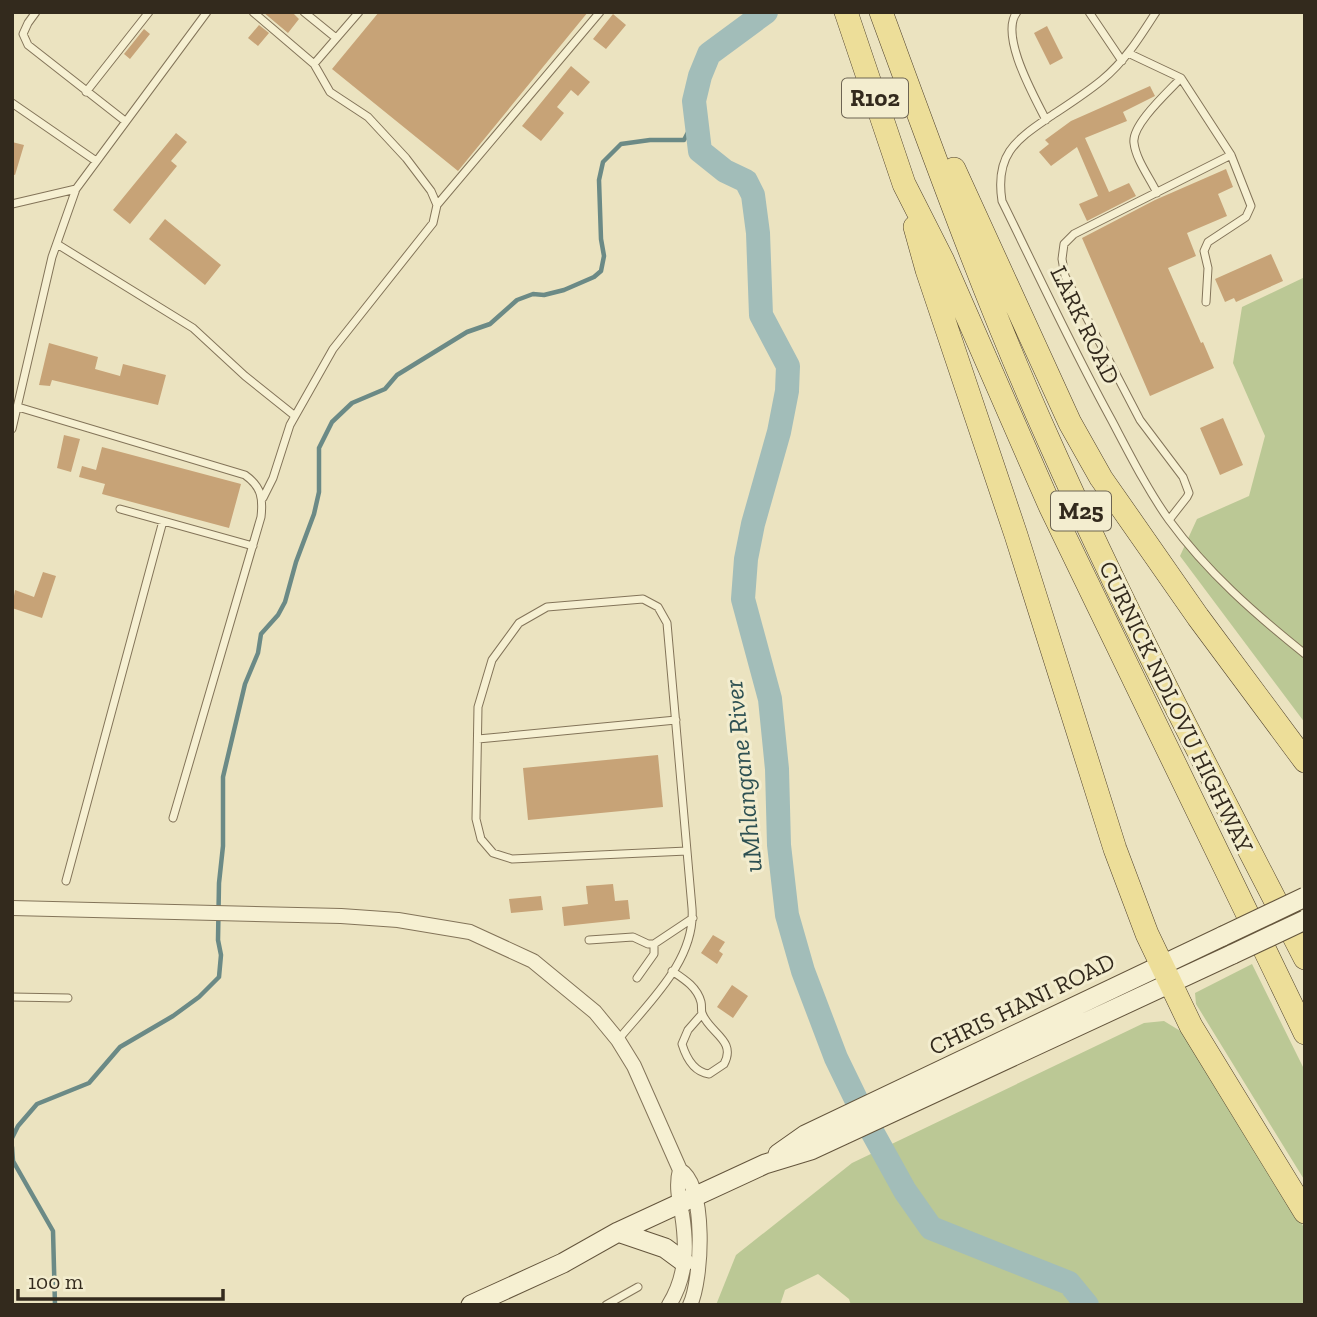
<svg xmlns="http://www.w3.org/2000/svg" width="1317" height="1317" viewBox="0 0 1317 1317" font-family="'Zilla Slab',serif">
<rect width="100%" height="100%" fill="#ebe3c0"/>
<path fill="#bbc895" d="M1305,277V723L1180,556L1197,519L1249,496L1265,436L1233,363L1242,307Z
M1252,964L1305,1071V1181L1196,1004L1195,993Z
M1164,1021L1182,1032L1305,1229V1305H851L849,1299L818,1274L785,1290L780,1305H716L736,1255L852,1163L1144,1023Z"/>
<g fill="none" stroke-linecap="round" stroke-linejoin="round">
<path stroke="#6b8a86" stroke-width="4.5" d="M12,1138L18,1126L37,1104L89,1083L120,1047L173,1016L199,997L219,977L221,955L218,940L219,883L223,846V777L245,684L258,653L261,634L278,615L285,602L296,562L314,514L319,492V448L332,422L352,403L385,389L397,375L467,332L490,324L517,300L533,294L544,295L564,290L594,277L601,271L604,256L601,239L599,180L603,162L621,144L650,140H684L696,117
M12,1147L13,1161L53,1231L55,1305"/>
<path stroke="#a2bdb9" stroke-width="24" d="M766,12L709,54L700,76L694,101L700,151L725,171L746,181L753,195L758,233L761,315L788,366L787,391L779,432L753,524L746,559L743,599L770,699L777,769L779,845L787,915L803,971L836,1058L869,1126L905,1191L931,1228L1069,1283L1087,1305"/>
</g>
<path fill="#c7a377" d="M263,12H292L299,19L288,33Z
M379,12H588L458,171L332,69Z
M613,14L626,25L606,49L593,39Z
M259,25L269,33L258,46L248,38Z
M1047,26L1063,58L1050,65L1034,33Z
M144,29L150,34L130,59L124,54Z
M571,66L590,82L578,96L571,90L557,107L564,113L541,141L522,126Z
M1150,86L1155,96L1123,112L1127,121L1085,138L1109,192L1129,183L1136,196L1087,221L1079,204L1098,196L1077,147L1051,166L1039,152L1049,144L1045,140L1071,121Z
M176,133L187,142L171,161L177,166L130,224L113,210Z
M12,142L24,145L15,175L12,174Z
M1226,169L1233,187L1218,194L1227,216L1187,233L1196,256L1168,268L1201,343L1203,342L1214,368L1150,396L1082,238L1155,200Z
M165,219L221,265L205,285L149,239Z
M1271,254L1283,281L1236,302L1234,298L1225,302L1215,279Z
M49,343L98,357L95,369L120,376L123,364L166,375L158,405L52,380L50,386L39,385Z
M1223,418L1243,465L1220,475L1200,428Z
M64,435L80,439L71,472L57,468Z
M102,447L241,484L229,528L102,494L105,484L79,477L82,466L96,470Z
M43,572L56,576L42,618L12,608L15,590L34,597Z
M658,755L663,807L528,820L523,768Z
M613,884L615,901L628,900L630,919L564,926L562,907L588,904L586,886Z
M541,896L543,910L511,913L509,899Z
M713,935L725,942L719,951L723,954L717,964L701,953Z
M732,985L748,996L733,1018L717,1007Z"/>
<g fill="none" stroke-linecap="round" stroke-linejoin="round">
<g stroke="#837459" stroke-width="9">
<path id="service" d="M36,12L28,23L23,34L28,45L125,121
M253,12L314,64L330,92L368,117L406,158L431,191L437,205L433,223L333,349L290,425L273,478L263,498
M304,12L336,38
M1017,12C999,35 1034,96 1046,120
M1089,12L1122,61
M1156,12C1140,37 1125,61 1102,80C1085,94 1066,106 1048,118C1014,141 995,156 1002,201C1038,274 1072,348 1111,419C1129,453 1147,489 1169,520C1207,572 1255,614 1305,654
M1128,53L1181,78
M314,64L359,12
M86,92L149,12
M12,103L96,161
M1157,193C1150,178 1136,160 1134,143C1131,125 1169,91 1181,78L1231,155
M12,204L76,189
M437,205L600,12
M57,244L193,328L245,376L295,416
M18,407L245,475C262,487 263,499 261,517L173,818
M12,429L52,257L76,189L207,12
M120,509L253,546
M1169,520L1187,497L1189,493L1183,477L1140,420L1065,276L1062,259L1064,244L1074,234L1231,155L1251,206L1246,217L1208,242L1204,251L1208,268L1206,302
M478,739L676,720
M66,881L163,521
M589,940L633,937L648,944H654L693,918
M672,971C684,979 697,987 701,1002C702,1006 701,1010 702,1013C709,1033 737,1040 724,1064L709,1074C694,1072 686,1057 682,1044L688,1030L702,1014
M637,978L654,954V944
M12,997L68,998
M618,1040C649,1002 696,960 692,908L667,623L658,607L643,599L547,607L519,623L492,660L478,707L476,819L481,839L493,853L512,859L687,851
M606,1305L638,1287"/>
</g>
<g stroke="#837459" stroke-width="16">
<path id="minor" d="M12,908L341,916L398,920L470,932L533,961L595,1012L618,1040L634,1066L680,1170C707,1186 702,1280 690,1305
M669,1305C687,1276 687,1246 682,1214C679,1199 676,1184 680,1170"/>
</g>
<g stroke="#64553c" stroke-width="21">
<path id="secondary" d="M778,1154L805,1135L1223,936
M618,1232L665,1248L684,1262
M471,1305L563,1263L618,1232L765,1164L811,1150L1233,954"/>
</g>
<g stroke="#50422d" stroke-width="24">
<path id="primary" d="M846,12L904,184L943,261L1050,506L1305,1033
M881,12C934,156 986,301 1049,441C1127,617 1217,787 1305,958
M954,169L1070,423L1101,478L1198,617L1305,761
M915,227L927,270L1016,535L1115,849L1147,934L1191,1026L1305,1212"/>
</g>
<use href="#service" stroke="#f6f0d2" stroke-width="7"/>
<use href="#minor" stroke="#f6f0d2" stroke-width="14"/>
<use href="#secondary" stroke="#f6f0d2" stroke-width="19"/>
<use href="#primary" stroke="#edde99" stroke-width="23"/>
<g stroke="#64553c" stroke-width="21" stroke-linecap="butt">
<path id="secondary-bridge" d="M1223,936L1305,897
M1233,954L1305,920"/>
</g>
<use href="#secondary-bridge" stroke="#f6f0d2" stroke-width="19"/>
</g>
<g text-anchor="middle" stroke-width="6" stroke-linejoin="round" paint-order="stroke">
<g fill="#f3edcf" stroke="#6d6452" stroke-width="2">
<rect x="842" y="78.5" width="66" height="39" rx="5"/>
<rect x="1051" y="491.5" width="60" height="39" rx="5"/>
</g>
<g font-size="23" font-weight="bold" fill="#332a1d">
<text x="875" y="106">R102</text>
<text x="1081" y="519">M25</text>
</g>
<g font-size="24" fill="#332a1d" stroke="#f3edcf">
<text transform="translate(1085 325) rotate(64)" y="8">LARK ROAD</text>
<text transform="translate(1176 707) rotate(64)" y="8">CURNICK NDLOVU HIGHWAY</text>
<text transform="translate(1022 1004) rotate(-26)" y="8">CHRIS HANI ROAD</text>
</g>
<g font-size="26" font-style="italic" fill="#2d5052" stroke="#f3edcf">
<text transform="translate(743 776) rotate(-96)" y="9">uMhlangane River</text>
</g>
</g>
<rect width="1317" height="1317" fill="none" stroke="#332a1d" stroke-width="28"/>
<path d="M18 1289v10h205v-10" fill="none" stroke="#332a1d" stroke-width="3.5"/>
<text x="28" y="1289" font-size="21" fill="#332a1d" stroke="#f3edcf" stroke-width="5" paint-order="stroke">100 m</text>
</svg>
